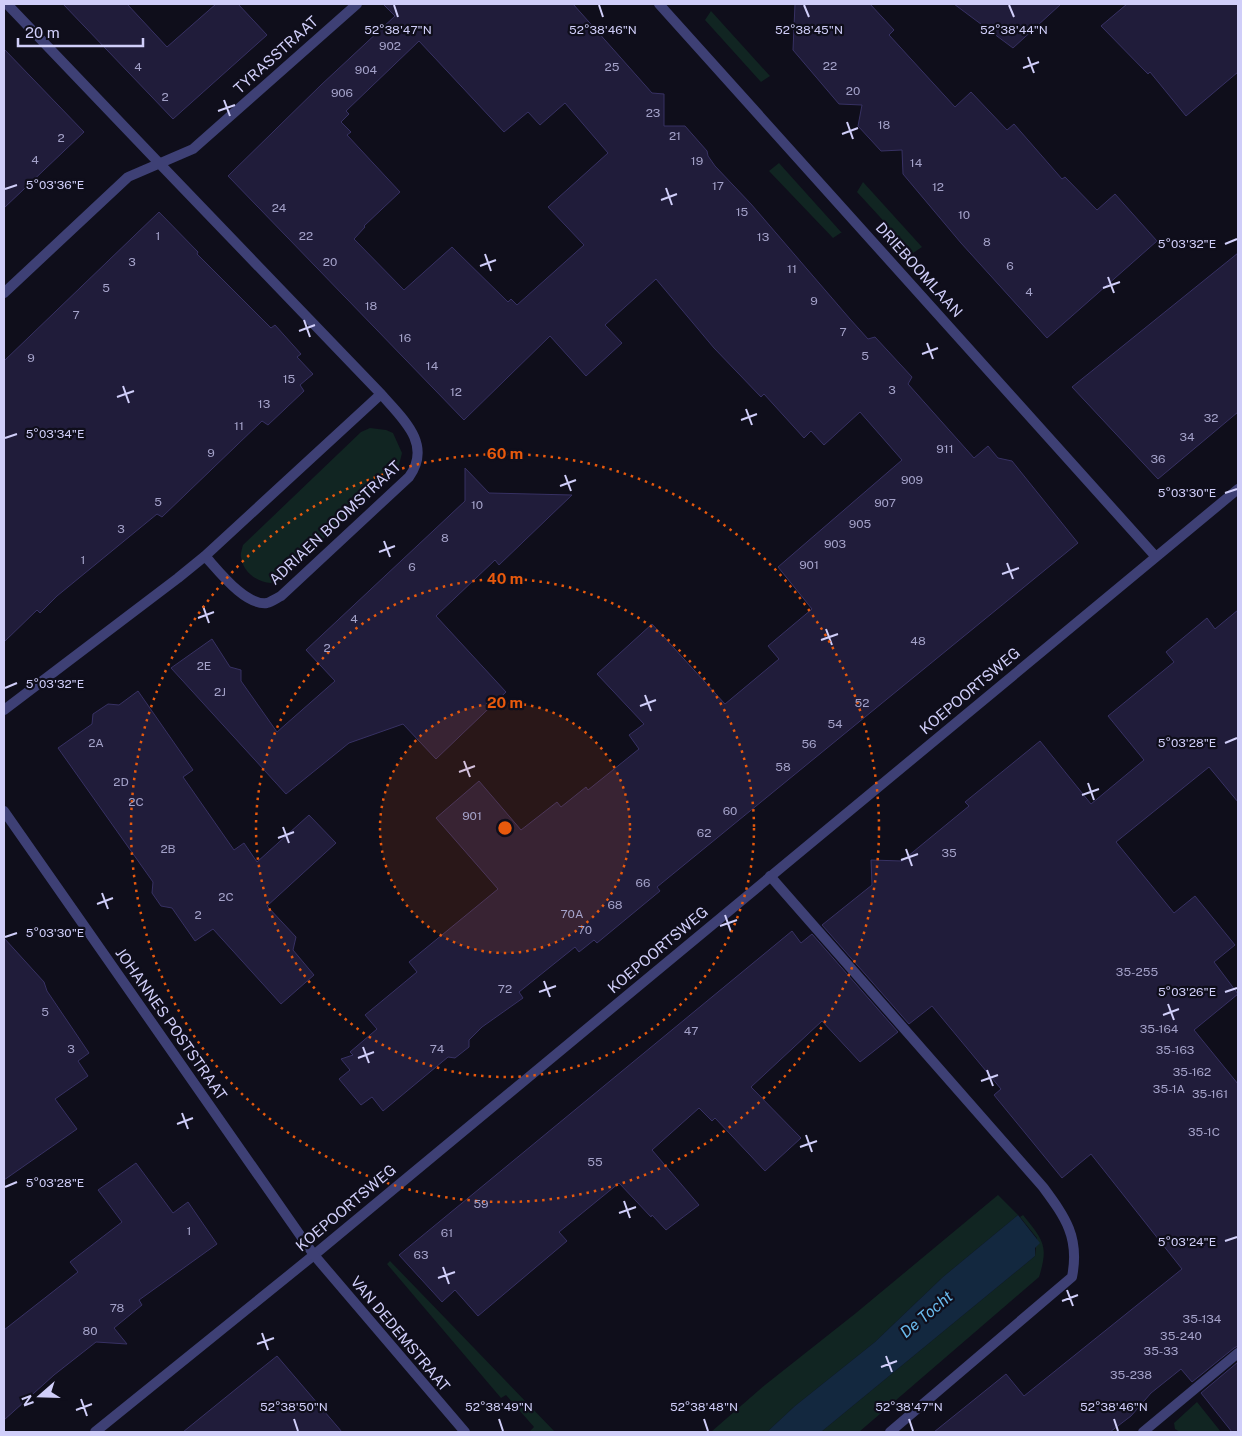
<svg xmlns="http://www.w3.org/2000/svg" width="1242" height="1436" viewBox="0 0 1242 1436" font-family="'Public Sans',sans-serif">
<rect width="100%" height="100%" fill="#0f0e1b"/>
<path fill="#112522" d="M711,11L770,76L761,82L705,20Z
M779,163L841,232H842L833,238L769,171Z
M863,182L922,247L913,253L857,192Z
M370,428L386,430L393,433L402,453L399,465L280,581C265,588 243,575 241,557C240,554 242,549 243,545L361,432Z
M998,1195L1018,1215L943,1277L875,1342L795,1406L767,1432H711L765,1385L856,1313Z
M1023,1215C1043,1240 1049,1245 1039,1277L859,1432H821L1035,1256L1037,1238L1020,1217Z
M390,1261L555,1432H529L534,1427L506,1395L501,1398L387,1264Z
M1197,1402L1221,1432H1180L1175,1429L1174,1423Z"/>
<path fill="#13283f" d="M1018,1215L1040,1243L1035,1248V1256L821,1432H767L795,1406L875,1342L943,1277Z"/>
<path fill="#201c3a" stroke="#373163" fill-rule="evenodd" d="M63,4H127L167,47L216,4H238L267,35L173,119Z
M383,4H573L652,93L664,94V126H685L707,151L708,156L715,166L751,204L850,319L868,339L875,337L912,377L908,384L974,458L988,446L998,458L1012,461L1078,543L657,887L660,891L597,943L594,940L579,952L575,947L519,992L523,998L482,1027L469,1040V1047L455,1058L448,1057L383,1111L372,1097L361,1105L339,1079L350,1070L341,1059L353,1055L350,1052L377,1029L365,1015L417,972L409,962L498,889L436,818L479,781L521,830L557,802L561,807L586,787L588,790L639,749L629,735L644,724L597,674L652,624L725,704L779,659L768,646L812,609L778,567L902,460L860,412L824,445L811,431L804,438L764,394L761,397L714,348L656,279L605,325L622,343L586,376L550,336L464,420L228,176L321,85L395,16ZM419,41L504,132L528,112L540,125L565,103L608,153L548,207L584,245L517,305L511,299L508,302L452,247L404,290L354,239L365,227L364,226L400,192L347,135L351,132L341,122L349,114L346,111Z
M795,4H870L894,30L889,35L955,107L971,92L1007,130L1014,124L1062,179L1065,177L1097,210L1115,194L1157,241L1047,338L961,243L903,174L902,150L881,151L858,126L862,105L839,104L793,50Z
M954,4H1061L1013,48Z
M1127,4H1238V72L1186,116L1150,72L1148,74L1101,26Z
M4,49L84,132L4,208Z
M159,212L198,252L197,254L271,328L275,325L301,354L297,357L313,374L300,385L304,391L268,425L262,421L162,517L157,514L57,596L40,613L37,610L4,642V361Z
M1238,253V412L1158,479L1072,387Z
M465,468L489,493L572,495L499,565L495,560L436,616L506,692L436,759L403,724L349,743L286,794L171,668L212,639L230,667L241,670V681L277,732L335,681L306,650L465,501Z
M1238,610V802L1209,767L1116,842L1174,913L1195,896L1235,945L1214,962L1238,994L1194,1030L1238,1084V1346L1234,1348L1192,1382L1181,1369L1151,1393L1131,1416L1110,1432H934L1006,1374L1024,1396L1182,1269L1091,1154L1062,1178L994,1095L1001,1089L932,1006L909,1024L822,925L872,885L871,860L902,861L969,806L965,802L1040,741L1091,804L1144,760L1108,716L1174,662L1166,652L1207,618L1215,629Z
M138,691L193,770L183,777L234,850L244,843L257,862L309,815L336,843L267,906L296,937L293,950L314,975L281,1004L213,929L195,941L172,908L161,906L152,893L153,882L58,748L92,724L93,714L108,704L119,705Z
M792,931L801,943L812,934L898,1032L860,1062L822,1021L751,1087L801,1138L765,1171L715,1118L712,1121L699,1108L652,1150L699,1205L666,1230L652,1215L651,1217L619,1183L559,1232L567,1241L478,1316L455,1290L442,1302L399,1255Z
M4,938L44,982L47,991L89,1053L78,1061L88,1076L55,1099L77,1129L4,1180Z
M136,1163L173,1213L188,1202L217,1244L139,1300L142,1305L114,1328L127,1344L96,1342L54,1375L4,1420V1330L78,1272L70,1262L122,1222L98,1190Z
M277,1356L342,1432H183L252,1376Z
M1238,1362V1432H1232L1201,1393Z"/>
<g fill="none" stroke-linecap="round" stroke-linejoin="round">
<path stroke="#3e4075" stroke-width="10" d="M770,876L1043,1187C1065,1217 1080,1237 1072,1277L890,1432
M1143,1432L1238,1353"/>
<path stroke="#3e4075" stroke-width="10" d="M7,4L159,163L381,394C402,418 433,444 409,477L281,596C277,598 271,602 267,603C245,606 218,570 205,556
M659,4L1156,557
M4,293L128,177L193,149L357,4
M4,710L178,578L205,556L381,394
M95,1432L314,1255L1238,489"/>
<path stroke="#3e4075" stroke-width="10" d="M4,811L314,1255L465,1432"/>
</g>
<path fill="none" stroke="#d0cef9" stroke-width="2" d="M394,5L398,17M599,5L603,17M804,5L809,17M1009,5L1014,17M1028,57L1034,73M1023,68L1039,62M224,100L230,116M218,111L235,105M847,122L853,139M842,134L858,128M666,188L672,205M5,189L17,185M661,200L677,194M1225,244L1237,239M485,254L491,271M480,266L496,260M1108,277L1114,293M1103,288L1120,282M304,320L310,337M299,331L315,325M927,343L933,359M922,354L938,348M123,386L129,403M117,397L134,391M746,409L752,425M741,420L757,414M5,438L17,434M565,475L571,491M560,486L576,480M1225,493L1237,489M384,541L390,557M379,552L395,546M1007,563L1013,579M1002,574L1019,568M203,606L209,623M198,618L214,612M826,629L832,645M821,640L838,634M5,688L17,683M645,695L651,711M640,706L656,700M1225,743L1237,738M464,761L470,777M459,772L475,766M1088,783L1094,800M1082,795L1099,789M283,827L289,843M278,838L294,832M906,849L912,866M901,860L918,854M102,893L108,909M97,904L113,898M725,915L731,932M720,926L737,920M5,937L17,933M544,981L550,997M539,992L556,986M1225,992L1237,988M1168,1004L1174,1020M1163,1015L1179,1009M363,1047L369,1063M358,1058L374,1052M987,1070L993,1086M981,1081L998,1075M182,1113L188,1129M177,1124L193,1118M806,1135L812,1152M800,1147L817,1141M5,1187L17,1182M624,1201L630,1218M619,1213L636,1207M1225,1241L1237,1237M443,1267L449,1284M438,1278L455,1272M1067,1290L1073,1306M1062,1301L1078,1295M262,1333L268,1350M257,1344L274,1338M886,1356L892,1372M881,1367L897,1361M81,1399L87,1416M76,1410L92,1404M294,1419L298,1431M499,1419L503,1431M704,1419L708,1431M909,1419L913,1431M1114,1419L1118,1431"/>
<circle cx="505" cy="828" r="125" fill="#e8590c" fill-opacity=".12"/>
<g fill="none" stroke="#e8590c" stroke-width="2.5" stroke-dasharray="2.5 5">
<circle cx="505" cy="828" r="125"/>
<circle cx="505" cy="828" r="249"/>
<circle cx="505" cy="828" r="374"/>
</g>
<g text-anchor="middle" stroke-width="4.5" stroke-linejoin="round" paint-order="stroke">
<g font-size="12" fill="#a4a2c9">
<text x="390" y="50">902</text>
<text x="830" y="70">22</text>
<text x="138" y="71">4</text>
<text x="612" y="71">25</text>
<text x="366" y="74">904</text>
<text x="853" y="95">20</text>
<text x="342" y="97">906</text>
<text x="165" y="101">2</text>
<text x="653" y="117">23</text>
<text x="884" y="129">18</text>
<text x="675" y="140">21</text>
<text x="61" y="142">2</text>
<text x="35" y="164">4</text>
<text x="697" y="165">19</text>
<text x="916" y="167">14</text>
<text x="718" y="190">17</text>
<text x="938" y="191">12</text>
<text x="279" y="212">24</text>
<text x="742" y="216">15</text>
<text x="964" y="219">10</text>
<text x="158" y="240">1</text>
<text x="306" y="240">22</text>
<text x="763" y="241">13</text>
<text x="987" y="246">8</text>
<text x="132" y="266">3</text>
<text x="330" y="266">20</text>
<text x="1010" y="270">6</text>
<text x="792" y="273">11</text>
<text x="106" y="292">5</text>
<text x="1029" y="296">4</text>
<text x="814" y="305">9</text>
<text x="371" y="310">18</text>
<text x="76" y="319">7</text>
<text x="843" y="336">7</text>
<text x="405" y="342">16</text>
<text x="865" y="360">5</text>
<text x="31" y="362">9</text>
<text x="432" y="370">14</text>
<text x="289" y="383">15</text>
<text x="892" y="394">3</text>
<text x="456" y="396">12</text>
<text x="264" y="408">13</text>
<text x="1211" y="422">32</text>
<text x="239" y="430">11</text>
<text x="1187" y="441">34</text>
<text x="945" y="453">911</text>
<text x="211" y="457">9</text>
<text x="1158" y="463">36</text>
<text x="912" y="484">909</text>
<text x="158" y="506">5</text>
<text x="885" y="507">907</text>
<text x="477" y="509">10</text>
<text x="860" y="528">905</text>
<text x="121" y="533">3</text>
<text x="445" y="542">8</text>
<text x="835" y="548">903</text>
<text x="83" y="564">1</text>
<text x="809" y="569">901</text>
<text x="412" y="571">6</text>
<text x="354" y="623">4</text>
<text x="918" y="645">48</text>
<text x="327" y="652">2</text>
<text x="204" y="670">2E</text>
<text x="220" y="696">2J</text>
<text x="862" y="707">52</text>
<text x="835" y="728">54</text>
<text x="96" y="747">2A</text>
<text x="809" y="748">56</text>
<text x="783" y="771">58</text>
<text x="121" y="786">2D</text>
<text x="136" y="806">2C</text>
<text x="730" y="815">60</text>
<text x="472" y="820">901</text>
<text x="704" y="837">62</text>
<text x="168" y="853">2B</text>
<text x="949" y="857">35</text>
<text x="643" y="887">66</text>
<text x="226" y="901">2C</text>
<text x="615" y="909">68</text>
<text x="572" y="918">70A</text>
<text x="198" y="919">2</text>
<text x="585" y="934">70</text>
<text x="1137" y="976">35-255</text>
<text x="505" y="993">72</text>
<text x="45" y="1016">5</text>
<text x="1159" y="1033">35-164</text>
<text x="691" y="1035">47</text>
<text x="71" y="1053">3</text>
<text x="437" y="1053">74</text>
<text x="1175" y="1054">35-163</text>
<text x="1192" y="1076">35-162</text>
<text x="1169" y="1093">35-1A</text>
<text x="1210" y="1098">35-161</text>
<text x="1204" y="1136">35-1C</text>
<text x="595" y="1166">55</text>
<text x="481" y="1208">59</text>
<text x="189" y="1235">1</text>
<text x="447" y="1237">61</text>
<text x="421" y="1259">63</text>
<text x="117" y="1312">78</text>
<text x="1202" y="1323">35-134</text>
<text x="90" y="1335">80</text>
<text x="1181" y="1340">35-240</text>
<text x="1161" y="1355">35-33</text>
<text x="1131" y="1379">35-238</text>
</g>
<g font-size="15" fill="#d0cef9" stroke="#0f0e1b">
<text transform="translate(276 55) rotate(-42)" y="5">TYRASSTRAAT</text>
<text transform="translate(919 270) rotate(48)" y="5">DRIEBOOMLAAN</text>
<text transform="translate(335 523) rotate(-43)" y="5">ADRIAEN BOOMSTRAAT</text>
<text transform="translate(970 691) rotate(-40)" y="5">KOEPOORTSWEG</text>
<text transform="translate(658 950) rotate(-40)" y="5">KOEPOORTSWEG</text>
<text transform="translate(171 1024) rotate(55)" y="5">JOHANNES POSTSTRAAT</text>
<text transform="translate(346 1208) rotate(-40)" y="5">KOEPOORTSWEG</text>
<text transform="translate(400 1334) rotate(50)" y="5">VAN DEDEMSTRAAT</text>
</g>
<g font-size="16" font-style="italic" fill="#69b9ec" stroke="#0f0e1b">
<text transform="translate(926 1314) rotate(-40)" y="6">De Tocht</text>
</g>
</g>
<g font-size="12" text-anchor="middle" fill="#d0cef9" stroke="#0f0e1b" stroke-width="4.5" stroke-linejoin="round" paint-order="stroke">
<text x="398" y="34">52°38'47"N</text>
<text x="603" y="34">52°38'46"N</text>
<text x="809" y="34">52°38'45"N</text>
<text x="1014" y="34">52°38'44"N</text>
<text x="55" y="189">5°03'36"E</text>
<text x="1187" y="248">5°03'32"E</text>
<text x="55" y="438">5°03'34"E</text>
<text x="1187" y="497">5°03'30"E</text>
<text x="55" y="688">5°03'32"E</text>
<text x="1187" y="747">5°03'28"E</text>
<text x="55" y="937">5°03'30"E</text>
<text x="1187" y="996">5°03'26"E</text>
<text x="55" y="1187">5°03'28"E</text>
<text x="1187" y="1246">5°03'24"E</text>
<text x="294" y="1411">52°38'50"N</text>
<text x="499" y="1411">52°38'49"N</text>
<text x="704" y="1411">52°38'48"N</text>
<text x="909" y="1411">52°38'47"N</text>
<text x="1114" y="1411">52°38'46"N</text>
</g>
<circle cx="505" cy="828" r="8" fill="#e8590c" stroke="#0f0e1b" stroke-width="2.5"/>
<g font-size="15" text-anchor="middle" font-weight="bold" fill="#e8590c" stroke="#0f0e1b" stroke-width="4.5" stroke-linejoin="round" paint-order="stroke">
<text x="505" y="459">60 m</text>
<text x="505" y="584">40 m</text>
<text x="505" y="708">20 m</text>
</g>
<rect width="1242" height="1436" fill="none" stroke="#d0cef9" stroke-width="10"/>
<g transform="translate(40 1396) rotate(250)" stroke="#0f0e1b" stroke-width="4" paint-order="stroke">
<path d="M0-4L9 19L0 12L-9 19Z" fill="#d0cef9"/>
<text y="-8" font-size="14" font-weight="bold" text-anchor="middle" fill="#d0cef9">N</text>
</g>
<path d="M18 38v8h125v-8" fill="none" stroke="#d0cef9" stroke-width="2.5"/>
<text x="25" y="38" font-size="15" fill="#d0cef9" stroke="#0f0e1b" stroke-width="4" paint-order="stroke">20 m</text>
</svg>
